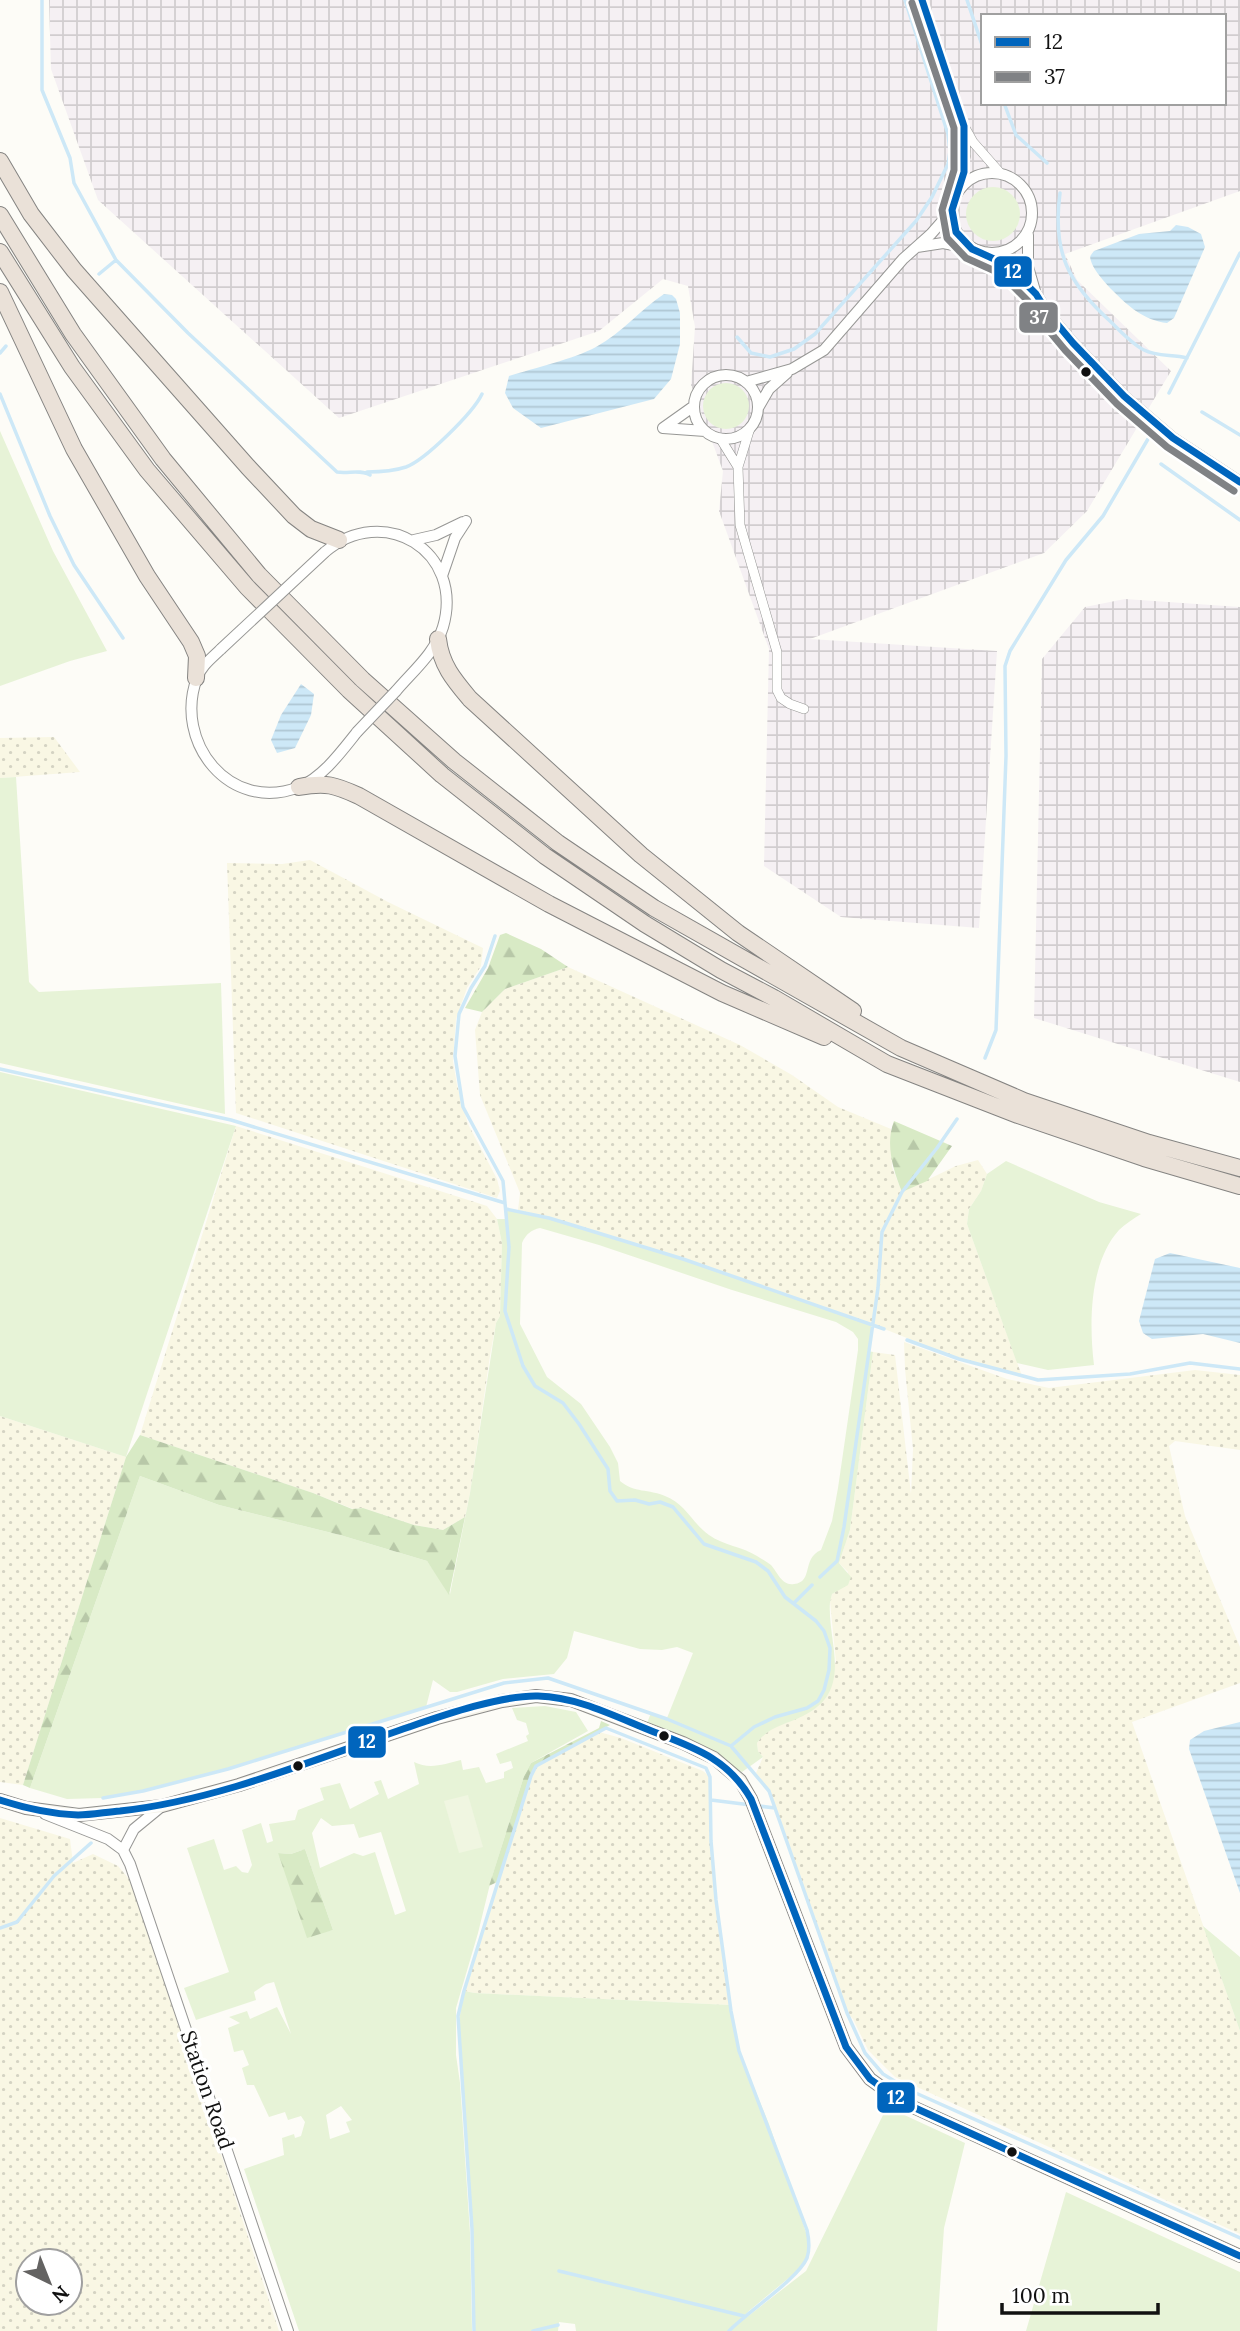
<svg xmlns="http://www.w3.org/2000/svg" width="1240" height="2331" viewBox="0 0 1240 2331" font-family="Lora,serif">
<defs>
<pattern id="industrial-grid" width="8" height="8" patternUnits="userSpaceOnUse" patternTransform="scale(1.75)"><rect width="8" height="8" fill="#f5f0f3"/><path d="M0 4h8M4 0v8" fill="none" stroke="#d1cdcf"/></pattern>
<pattern id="farmland-dots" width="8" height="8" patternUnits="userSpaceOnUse" patternTransform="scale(1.75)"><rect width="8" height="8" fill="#f9f7e4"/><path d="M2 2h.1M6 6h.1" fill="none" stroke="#d4d3c3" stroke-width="1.8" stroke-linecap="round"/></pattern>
<pattern id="forest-firs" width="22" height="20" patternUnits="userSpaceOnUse" patternTransform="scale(1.75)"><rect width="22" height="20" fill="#d8eac5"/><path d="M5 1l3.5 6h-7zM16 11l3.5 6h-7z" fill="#b8c8a8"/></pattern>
<pattern id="water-rules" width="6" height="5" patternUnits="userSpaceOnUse" patternTransform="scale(1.75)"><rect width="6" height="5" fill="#cde8f7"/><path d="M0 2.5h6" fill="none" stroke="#afc6d3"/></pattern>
</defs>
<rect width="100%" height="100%" fill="#fdfcf7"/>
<path fill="url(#industrial-grid)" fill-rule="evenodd" d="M49,0H1240V191L1065,254L1077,280L1171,371L1087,511L1044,553L810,639L997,651L979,928L841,917L764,866L769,649L719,511L723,471L691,385L695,327L688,286L663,279L599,331L339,418L98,200L51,69ZM983,16H1224V103H983Z
M1125,599L1240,607V1082L1034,1018L1042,659L1085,607Z"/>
<path fill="url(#farmland-dots)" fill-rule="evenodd" d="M54,737L80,772L0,778V738Z
M310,860L388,902L483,948L481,966L467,988L456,1019L453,1061L457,1085L468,1124L497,1179L500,1191L497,1198L236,1113L227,863L282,864Z
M568,967L740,1045L792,1075L838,1107L891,1129L892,1167L902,1192L956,1166L978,1160L987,1174L981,1191L969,1209L967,1224L1022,1376L959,1359L872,1324L549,1218L518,1210L520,1193L480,1095L475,1030L482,1012L505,989Z
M236,1126L487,1206L497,1219L502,1243L500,1316L496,1323L490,1356L470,1493L465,1517L443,1530L414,1525L363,1508L353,1509L313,1493L140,1435Z
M904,1342L1007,1379L1049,1388L1195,1370L1240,1375V1450L1175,1441L1169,1446L1185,1516L1240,1647V1683L1132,1722L1240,2031V2234L895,2077L868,2050L853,2019L847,2013L769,1791L756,1773L763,1757L758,1751L757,1743L763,1734L774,1727L801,1717L836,1662L830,1602L832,1594L842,1587L848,1572L839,1563L850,1530L873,1352L895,1355L911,1494L913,1449L905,1369Z
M0,1416L126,1457L23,1785L0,1782Z
M599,1732L621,1738L703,1771L710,1777L711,1841L716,1900L730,2005L475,1993L464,1991L531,1776L536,1766Z
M0,1818L70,1839L73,1863L93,1854L118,1866L129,1879L141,1911L279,2331H0ZM28,2261H70V2303H28Z"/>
<path fill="#e7f3d7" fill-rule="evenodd" d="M966 214a27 27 0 1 1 54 0a27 27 0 1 1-54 0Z
M703 406a23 23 0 1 1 46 0a23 23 0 1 1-46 0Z
M0,431L53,551L107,651L70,661L0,686Z
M16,777L29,982L39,992L221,983L225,1114L0,1063V778Z
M0,1072L236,1126L126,1457L0,1416Z
M1006,1161L1099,1202L1141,1214C1133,1219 1125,1224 1119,1230C1089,1263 1089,1324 1094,1365L1048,1370L1017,1363L967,1224L969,1209L981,1191L987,1174Z
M505,1209L549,1218L683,1259L872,1324L868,1351L873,1352L850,1530L839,1563L851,1577L848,1585L832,1594L830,1602C827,1643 855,1691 803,1716C785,1725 769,1726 757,1743L758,1751L763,1757L742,1772L647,1723L651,1713L667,1718L693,1653L677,1647L662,1650L640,1649L574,1631L567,1658L554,1674L503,1679L457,1692H450L433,1680L426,1707L228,1769L143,1791L103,1798L67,1799L30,1788L140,1476L219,1505L340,1535L427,1561L450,1594L470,1493L496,1323L500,1316L502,1243L497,1219H506ZM540,1228L599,1245L732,1290L836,1322L853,1332L858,1339V1350L838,1488L832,1521L821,1550C801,1559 814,1582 794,1584C782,1586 778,1573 771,1565C767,1562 762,1559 757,1556C743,1547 723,1545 709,1535C692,1523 685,1503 665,1496C649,1489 634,1493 620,1481L618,1463L610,1447L581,1404L547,1377L520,1324L522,1243C526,1234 531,1230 540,1228Z
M545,1706L576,1712L588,1731L531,1763L524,1776L491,1880L478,1933L456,2008V2055L460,2083L470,2233L472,2331H299L244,2169L284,2155L282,2138L294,2134L295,2138L301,2136L305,2122L301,2116L288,2120L285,2112L269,2117L254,2085H247L242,2068L249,2065L243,2050L234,2052L228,2028L240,2023L229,2017L247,2011L250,2019L277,2007L291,2034L274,1982L266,1984L254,1992L256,2000L196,2020L184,1988L229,1972L187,1848L214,1839L224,1870L236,1866L242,1872L248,1873L252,1865L242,1830L261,1823L267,1843L273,1841L269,1824L295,1820L298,1810L324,1800L320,1788L340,1783L350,1809L379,1794L374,1782L381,1780L388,1799L419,1784L414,1762C430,1770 444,1764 461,1760L463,1770L479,1767L486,1783L504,1778V1772L513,1768L511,1761L500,1764L496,1754L528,1741L526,1736L529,1734L526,1723L517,1720L512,1708ZM321,1818L332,1826L354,1824L359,1838L381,1832L406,1911L395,1915L375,1852L363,1856L354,1853L320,1868L312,1833ZM305,1849L333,1930L324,1932L278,1853L291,1854ZM341,2106L352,2120L346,2122L350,2132L330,2139L326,2115Z
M1203,1926L1240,1957V2031Z
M464,1991L475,1993L730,2005L739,2051L769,2124L809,2241L806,2259L796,2272L750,2310L744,2316L747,2317L806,2271L887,2107L965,2143L944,2228L937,2331H576L575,2324L559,2322L558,2331H474L472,2228L458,2027Z
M1066,2192L1240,2272V2331H1026Z"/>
<path fill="url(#forest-firs)" d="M506,933L541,949L568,967L505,989L482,1012L465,1008L488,968L500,935Z
M894,1121L952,1146L927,1181L902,1192C893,1170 885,1144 894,1121Z
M140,1435L313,1493L352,1509L363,1508L414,1525L443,1530L465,1517L449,1595L427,1561L340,1535L219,1505L140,1476L30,1788L23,1785L126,1457Z
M601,1721L610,1725L536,1766L531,1776L497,1882L489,1886L524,1776L531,1763L599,1728Z
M305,1849L333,1930L307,1938L278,1853L291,1854Z"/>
<path fill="#f0f6e1" d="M468,1795L483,1847L459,1853L444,1801Z"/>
<path fill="url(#water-rules)" d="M1176,225L1188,227L1201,234L1205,247L1174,318L1167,323C1156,322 1145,317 1136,311C1124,303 1094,274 1091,261C1089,256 1091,255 1094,251L1139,234L1170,231Z
M664,294L672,295L676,299L680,313V344L671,379L654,399L541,428L513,408L505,393L509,376C534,368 574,359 596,347C622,333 640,310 664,294Z
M301,684L314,694L311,715L295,748L277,753L271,740L281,715Z
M1170,1253L1240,1268V1343L1203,1334L1152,1339L1143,1333L1139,1321L1155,1259Z
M1240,1722V1893L1189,1749L1190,1740L1204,1731Z"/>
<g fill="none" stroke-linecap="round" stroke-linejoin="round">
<path stroke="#cde8f7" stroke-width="3.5" d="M42,0V90L70,158L74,183L116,260L188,333L337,472C348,474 360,469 370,475
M967,0L983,48
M1004,103L1016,135L1047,163
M1060,193C1052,252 1068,283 1111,322C1121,332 1132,344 1144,350C1157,357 1173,354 1187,358
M99,274L116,260
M737,337L751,353L770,357L794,349L815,334L916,221L932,197L948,164L950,151L948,134L905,0
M0,353L6,346
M1169,393L1240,253
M0,394L50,516L74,565L123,638
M1202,412L1240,435
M1161,464L1240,520
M367,472C379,472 394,471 406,467C425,460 473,413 482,394
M495,936L485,966L471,988L459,1014L455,1056L463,1107L503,1181L509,1247L505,1311L523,1366L535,1386L563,1403L579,1424L608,1469L610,1491L617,1501L635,1500L649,1504L660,1502L673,1507L704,1544L756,1562L768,1571L785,1597L816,1621L824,1631L830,1648L829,1670L824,1690L818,1701L807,1708L775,1717L754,1727L731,1746
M985,1058L996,1030L1006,756L1005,666L1010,651L1066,560L1103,516L1148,439
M0,1069L231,1120L505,1203
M506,1209L549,1218L683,1259L884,1329
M907,1340L959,1359L1038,1380L1130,1374L1190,1363L1240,1369
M820,1577L837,1561L844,1527L878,1288L882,1232L902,1192L937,1148L957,1119
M794,1603L812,1585
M103,1798L143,1791L228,1769L504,1683L548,1678L667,1719L731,1746L769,1791L847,2013L865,2053L883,2074L909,2090L1240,2238
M711,1800L751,1805
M759,1806L775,1808
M0,1928L17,1922L54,1876L91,1843
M559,2271L744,2316
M474,2331L472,2229L458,2016L464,1991L531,1776L536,1766L606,1728L706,1768L710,1777L711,1841L716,1900L731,2011L739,2051L807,2230C809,2239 810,2249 807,2258C798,2279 747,2312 729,2331
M533,2331L558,2325"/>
<g stroke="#979795" stroke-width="10">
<path id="minor" d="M922,0L964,126L973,142L1001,174
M960,188L966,154L964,131
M750,428L738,467L740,525L777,652V690L781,698L790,704L804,709
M720,438L738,467"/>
</g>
<g stroke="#979795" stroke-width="12">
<path id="tertiary" d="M952 213a40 40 0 1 1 80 0a40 40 0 1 1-80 0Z
M1028,235V267L1035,291
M917,247L943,243L969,248
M986,253L1003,263L1036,294L1048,313L1073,343L1124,396L1173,438L1240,482
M694 407a32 32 0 1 1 64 0a32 32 0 1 1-64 0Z
M746,382L792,369L824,350L903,259L931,234L952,210
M758,408L769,389L787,373
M663,428L705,431
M663,428L694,406
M414,540L436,535L463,522
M325,552C383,502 465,551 443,627C435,653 413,671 396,691
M442,576L455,538L466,521
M221,649C212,658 201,666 197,678C173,742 230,814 299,787C323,777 341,752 357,732
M45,1814L108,1839L123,1850L130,1864L288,2331
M123,1850L134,1829L162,1806"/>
</g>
<g stroke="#8e8d8b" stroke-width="14">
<path id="secondary" d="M0,1800L26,1808L79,1815L162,1806L239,1785L437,1718L502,1701L536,1696L571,1700L683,1743L714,1758L740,1780L751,1799L846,2047L870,2079L902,2102L1240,2256"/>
</g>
<g stroke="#858482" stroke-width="18">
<path id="motorway" d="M0,161L31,214L74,270L248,467L294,516L311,529L339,540
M0,215L73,334L163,459L259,575L363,680L454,761L558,843L654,908L901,1048L1024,1101L1149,1143L1240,1168
M0,252L72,367L147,470L247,587L349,690L442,775L545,856L645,924L721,970L774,998L887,1064L1018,1115L1144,1158L1240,1186
M0,292L74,449L147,576L191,642L197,656L196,678
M438,639C441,665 454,680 470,699L641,855L738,933L853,1011
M299,787C326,782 335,785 359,796L549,904L722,993L824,1037"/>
</g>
<use href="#minor" stroke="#fffffe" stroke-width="9"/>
<use href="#tertiary" stroke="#fffffe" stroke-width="10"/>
<use href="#secondary" stroke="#f6f4eb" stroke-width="12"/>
<use href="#motorway" stroke="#eae1d8" stroke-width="16"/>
<g stroke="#979795" stroke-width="12" stroke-linecap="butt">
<path id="tertiary-bridge" d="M221,649L325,552
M357,732L396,691"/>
</g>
<use href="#tertiary-bridge" stroke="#fffffe" stroke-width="10"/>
<g stroke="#fff" stroke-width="12">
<path id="bus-1" d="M922,0L964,126V172L952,210L956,232L972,249L1003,263L1015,273L1036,294L1048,313L1073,343L1124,396L1173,438L1240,482
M0,1800C25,1808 52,1814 78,1815C92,1815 106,1812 120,1811C220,1800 315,1759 409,1727C444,1715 502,1695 538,1696C578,1697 616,1717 654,1732C695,1748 728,1759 751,1799L846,2047L870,2079L902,2102L1240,2256"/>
</g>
<g stroke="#fff" stroke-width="12">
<path id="bus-2" d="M912,3L954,128V170L942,210L947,238L966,258L997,272L1008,281L1028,301L1040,320L1065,350L1117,404L1167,447L1234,491"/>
</g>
<use href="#bus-1" stroke="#0065bd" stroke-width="7"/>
<use href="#bus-2" stroke="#808285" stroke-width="7"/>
</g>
<g fill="#111" stroke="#fff" stroke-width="2.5">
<circle cx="1086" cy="372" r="6"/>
<circle cx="664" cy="1736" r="6"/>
<circle cx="298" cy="1766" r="6"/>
<circle cx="1012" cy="2152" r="6"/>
</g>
<g text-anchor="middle" stroke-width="7" stroke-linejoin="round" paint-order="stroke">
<g font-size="21" fill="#111" stroke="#fff">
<text transform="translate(207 2090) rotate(71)" y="7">Station Road</text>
</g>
</g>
<g stroke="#fff" stroke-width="2.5">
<rect x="993" y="255" width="40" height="33" rx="7" fill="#0065bd"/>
<rect x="1018" y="301" width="41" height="33" rx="7" fill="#808285"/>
<rect x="347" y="1725" width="40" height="34" rx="7" fill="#0065bd"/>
<rect x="876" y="2081" width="40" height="33" rx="7" fill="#0065bd"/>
</g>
<g font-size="19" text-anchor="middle" font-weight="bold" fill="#fff">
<text x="1013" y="278">12</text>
<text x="1039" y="324">37</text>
<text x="367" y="1748">12</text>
<text x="896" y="2104">12</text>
</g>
<rect x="981" y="14" width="245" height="91" fill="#ffffff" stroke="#a0a0a0" stroke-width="2"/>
<rect x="995" y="37" width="35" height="10" fill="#0065bd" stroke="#a0a0a0" stroke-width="2"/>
<text x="1044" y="49" font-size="21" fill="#111111">12</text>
<rect x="995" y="72" width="35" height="10" fill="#808285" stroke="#a0a0a0" stroke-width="2"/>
<text x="1044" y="84" font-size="21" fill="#111111">37</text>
<g transform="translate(49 2282) rotate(137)"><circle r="33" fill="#ffffff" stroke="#a0a0a0" stroke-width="2"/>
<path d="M0-5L12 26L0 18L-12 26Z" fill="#646362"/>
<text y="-10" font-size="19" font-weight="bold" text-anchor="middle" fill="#111111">N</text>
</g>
<path d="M1002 2303v10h156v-10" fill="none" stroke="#111111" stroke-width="3.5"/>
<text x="1012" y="2303" font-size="21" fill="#111111" stroke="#ffffff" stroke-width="5" paint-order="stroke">100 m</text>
</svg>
